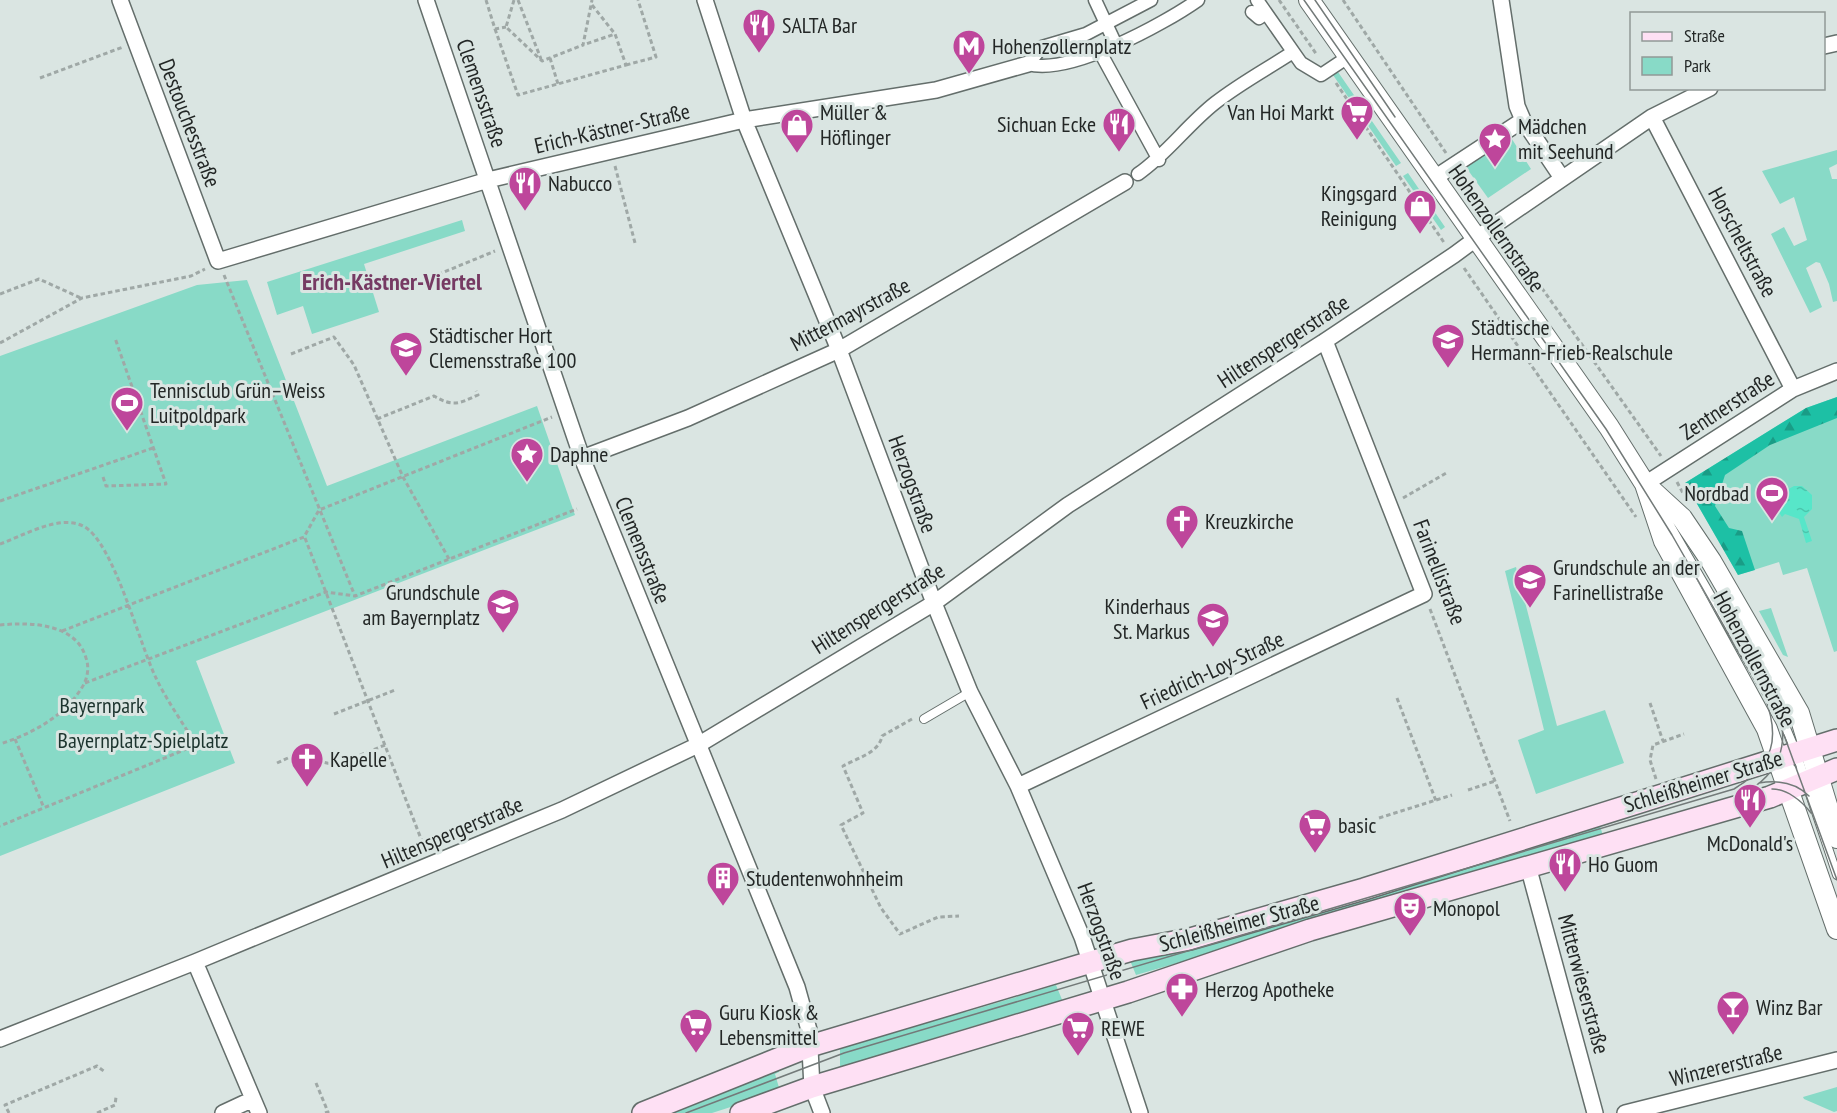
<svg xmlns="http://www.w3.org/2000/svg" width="1837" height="1113" viewBox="0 0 1837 1113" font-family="'PT Sans Narrow',sans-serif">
<defs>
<pattern id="forest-firs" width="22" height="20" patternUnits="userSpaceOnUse" patternTransform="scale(1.5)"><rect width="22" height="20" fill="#1dc0a5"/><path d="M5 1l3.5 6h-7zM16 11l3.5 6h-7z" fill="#199c86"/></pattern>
<pattern id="water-ripples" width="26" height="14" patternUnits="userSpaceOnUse" patternTransform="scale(1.5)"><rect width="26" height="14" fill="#57e6c9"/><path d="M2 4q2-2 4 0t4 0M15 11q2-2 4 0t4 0" fill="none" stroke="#4bc5ac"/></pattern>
</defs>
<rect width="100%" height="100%" fill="#dae5e2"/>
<path fill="#88dac7" d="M1338,72L1401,163L1396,166L1333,75Z
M1510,136L1531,169L1488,198L1465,166Z
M1837,150V164L1829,168L1832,179H1837V301L1833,302L1829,284L1820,263L1816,262L1806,268L1822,307L1810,313L1771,234L1784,227L1794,246L1807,240L1794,197L1780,204L1762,171Z
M1408,173L1445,227L1441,230L1403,176Z
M462,220L465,231L364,264L379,312L312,334L303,306L277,315L267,282Z
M247,280L327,486L537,406L575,515L196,661L235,763L0,856V356L197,285Z
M1837,397V651L1834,652L1807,568L1783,575L1779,562L1738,575L1685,483L1806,408Z
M1516,567L1557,726L1605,710L1624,763L1536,794L1518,740L1544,730L1505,571Z
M1771,608L1788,657L1783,655L1759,611Z
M1598,819L1604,839L1136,975L1129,958Z
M1056,985L1063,1002C987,1021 914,1043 840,1069V1044L964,1006L966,1012Z
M779,1066V1072L775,1074L780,1091L712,1113H668Z
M1837,1087V1111L1834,1112L1804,1099L1803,1097Z"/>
<path fill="url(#forest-firs)" d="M1837,397V418L1770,445L1725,475L1715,506L1729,528L1742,531L1755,570L1738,575L1685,483L1806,408Z"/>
<path fill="url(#water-ripples)" d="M1794,486H1802L1812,495V509L1804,517L1812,541L1806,543L1799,519L1785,514L1782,517L1776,508V498L1782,499L1785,491Z"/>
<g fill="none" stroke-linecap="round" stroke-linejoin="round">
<g stroke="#646e6b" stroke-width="10">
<path id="service" d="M1663,513L1783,721L1796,752L1837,875
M924,719L970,692
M1785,763L1805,781"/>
</g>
<g stroke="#646e6b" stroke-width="15">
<path id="pedestrian" d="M1095,0L1116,45
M1151,0L1086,34L1042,47L1028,64C1069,76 1164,24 1198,0
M1257,0L1301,63L1321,75L1348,57
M1252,12L1259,18L1266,13
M1100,52L1159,160
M1138,174C1167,154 1187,125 1215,103C1239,84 1267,69 1293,52"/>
</g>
<g stroke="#646e6b" stroke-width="18">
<path id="minor" d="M120,0L218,261L488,180L744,120L936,90L1028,64
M426,0L582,458L797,987L809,1030L812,1087L822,1113
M705,0L744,120L839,350L934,603L970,692L1018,786L1082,937L1140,1113
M1501,0L1517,106L1523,120L1562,178
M1824,46L1837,43
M1652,117L1793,389
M1433,179L1523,120
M582,458L688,418L839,350L1125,182
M1645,484L1793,389L1837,371
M1018,786L1424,594L1325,341
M1528,866L1595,1113
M195,962L259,1113
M0,1039L195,962L562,810L698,745L934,603L1068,505L1325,341L1454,255L1496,224L1652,117L1710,88
M223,1113L253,1099
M1625,1113L1837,1060"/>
</g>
<g stroke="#646e6b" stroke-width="22">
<path id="tertiary" d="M1309,0L1609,427L1645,484L1664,541L1767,729L1837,929
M1647,486L1682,518L1711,561L1799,713L1837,838"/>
</g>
<g stroke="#646e6b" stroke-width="24">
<path id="secondary" d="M643,1113L810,1046L1091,962L1132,950L1190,939L1364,889L1837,740
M741,1113L812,1087L1128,992L1310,930L1770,797L1837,769"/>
</g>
<path stroke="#9fa8a6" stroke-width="3" stroke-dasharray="4.5 3" stroke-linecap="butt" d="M486,0L495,29L506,27
M514,0L506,27L542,61L583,45L592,0
M518,0L541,59
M1279,0L1317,55
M1343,0L1446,153
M592,5L615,34
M495,29L518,95L626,65L615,34L583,45
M550,58L558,84
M626,65L656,57L638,0
M40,78L123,47
M1336,83L1445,244
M666,118L676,112
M668,118L677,117
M615,166L635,243
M1464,178L1485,208
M1507,239L1661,456
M1464,268L1636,517
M224,275L355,596
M435,285L432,277L495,251
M0,294L39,279L81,298
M0,343L82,298L191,276L205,269
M291,354L334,337L354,365L403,477L449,559
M377,419L434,396C453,407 458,404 478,395L476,391
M103,477L106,486L166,484L115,338
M1677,482L1684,495
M1403,498L1448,472
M0,501L153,448
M305,538L423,844
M0,544C23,536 59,514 83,526C113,540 140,646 156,678C167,701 183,723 196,745L0,826
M1430,609L1510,821
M0,625C30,622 76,623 86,658C89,666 88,676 84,684C67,715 32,734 0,744
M62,631L304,537L319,510L552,417
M85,683L326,592L355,596L577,509
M1397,698L1436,801
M1650,703L1663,741
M334,714L395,690
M912,719L882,736C879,753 857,758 843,766L863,813L841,825L881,908L900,934L938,917L959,916
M15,739L44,808
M277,763L301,752L318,761L336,765L385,745
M1656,779L1650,760L1653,745L1684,734
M1468,790L1495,781
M1379,818L1452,795
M316,1083L328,1112L325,1113
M9,1113L5,1105L97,1066L105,1072
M97,1113L115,1105L116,1097"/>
<use href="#service" stroke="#fff" stroke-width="8"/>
<use href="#pedestrian" stroke="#fff" stroke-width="12"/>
<use href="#minor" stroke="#fff" stroke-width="15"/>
<use href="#tertiary" stroke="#fff" stroke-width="20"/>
<use href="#secondary" stroke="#fee0f4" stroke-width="21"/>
<path stroke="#737a79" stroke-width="1.5" d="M1304,0L1606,429L1672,535L1768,703
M1315,0L1395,117
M1784,735L1837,880
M1759,783C1777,780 1795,782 1809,796
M1772,789C1787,789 1802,801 1811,813
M1738,796C1779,777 1792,745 1776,703
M686,1113L844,1053L1734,789C1774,765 1781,738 1764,695"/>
</g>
<defs>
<g id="restaurant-pin" transform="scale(1.725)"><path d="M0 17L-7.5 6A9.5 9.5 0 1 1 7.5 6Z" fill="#be469b" stroke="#dae5e2"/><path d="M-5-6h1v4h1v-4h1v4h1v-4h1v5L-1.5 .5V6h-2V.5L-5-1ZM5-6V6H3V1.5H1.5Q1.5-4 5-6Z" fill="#fff"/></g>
<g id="metro-pin" transform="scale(1.725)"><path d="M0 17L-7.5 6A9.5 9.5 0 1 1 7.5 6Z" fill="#be469b" stroke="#dae5e2"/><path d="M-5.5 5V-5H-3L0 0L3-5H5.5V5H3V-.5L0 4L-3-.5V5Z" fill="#fff"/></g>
<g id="supermarket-pin" transform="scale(1.725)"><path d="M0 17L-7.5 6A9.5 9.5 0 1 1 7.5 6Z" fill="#be469b" stroke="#dae5e2"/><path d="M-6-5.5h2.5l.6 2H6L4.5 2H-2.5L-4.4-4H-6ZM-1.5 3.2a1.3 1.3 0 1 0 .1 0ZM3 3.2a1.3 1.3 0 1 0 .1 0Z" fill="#fff"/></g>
<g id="shop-pin" transform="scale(1.725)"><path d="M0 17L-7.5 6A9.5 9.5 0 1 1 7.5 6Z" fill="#be469b" stroke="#dae5e2"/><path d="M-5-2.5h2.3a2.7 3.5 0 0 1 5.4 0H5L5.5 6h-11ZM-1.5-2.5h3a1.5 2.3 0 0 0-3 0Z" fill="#fff"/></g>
<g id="sight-pin" transform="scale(1.725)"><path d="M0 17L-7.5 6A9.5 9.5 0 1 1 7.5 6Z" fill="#be469b" stroke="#dae5e2"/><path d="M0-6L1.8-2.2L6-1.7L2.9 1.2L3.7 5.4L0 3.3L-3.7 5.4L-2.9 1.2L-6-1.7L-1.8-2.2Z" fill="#fff"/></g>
<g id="school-pin" transform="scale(1.725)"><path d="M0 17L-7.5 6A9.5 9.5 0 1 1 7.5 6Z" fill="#be469b" stroke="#dae5e2"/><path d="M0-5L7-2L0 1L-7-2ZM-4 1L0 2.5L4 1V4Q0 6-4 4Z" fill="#fff"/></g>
<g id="stadium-pin" transform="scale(1.725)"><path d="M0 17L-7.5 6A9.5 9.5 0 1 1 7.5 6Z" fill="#be469b" stroke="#dae5e2"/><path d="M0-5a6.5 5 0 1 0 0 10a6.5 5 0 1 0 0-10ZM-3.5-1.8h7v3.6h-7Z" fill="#fff"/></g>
<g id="church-pin" transform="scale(1.725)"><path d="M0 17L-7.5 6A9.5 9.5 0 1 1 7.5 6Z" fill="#be469b" stroke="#dae5e2"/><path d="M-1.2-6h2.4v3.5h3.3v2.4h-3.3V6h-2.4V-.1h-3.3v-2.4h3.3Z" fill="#fff"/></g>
<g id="building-pin" transform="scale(1.725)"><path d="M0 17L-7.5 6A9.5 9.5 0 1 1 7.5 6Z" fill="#be469b" stroke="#dae5e2"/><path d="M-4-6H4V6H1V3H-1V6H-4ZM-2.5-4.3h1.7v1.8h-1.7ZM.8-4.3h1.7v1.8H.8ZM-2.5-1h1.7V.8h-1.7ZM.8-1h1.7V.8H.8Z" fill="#fff"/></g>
<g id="theatre-pin" transform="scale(1.725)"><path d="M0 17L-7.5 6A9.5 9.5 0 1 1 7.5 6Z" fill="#be469b" stroke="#dae5e2"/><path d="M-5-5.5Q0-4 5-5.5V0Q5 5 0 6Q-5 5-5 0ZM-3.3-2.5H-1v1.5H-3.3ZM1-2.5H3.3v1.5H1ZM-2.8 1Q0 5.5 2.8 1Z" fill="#fff"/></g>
<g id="pharmacy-pin" transform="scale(1.725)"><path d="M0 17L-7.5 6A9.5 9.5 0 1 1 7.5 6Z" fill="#be469b" stroke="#dae5e2"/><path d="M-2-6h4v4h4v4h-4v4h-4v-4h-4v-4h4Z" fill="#fff"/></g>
<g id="bar-pin" transform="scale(1.725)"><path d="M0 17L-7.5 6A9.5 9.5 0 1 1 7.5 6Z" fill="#be469b" stroke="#dae5e2"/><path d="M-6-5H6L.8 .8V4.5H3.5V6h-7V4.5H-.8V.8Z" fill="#fff"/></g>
</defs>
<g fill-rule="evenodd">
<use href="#restaurant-pin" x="759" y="25"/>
<use href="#metro-pin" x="969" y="46"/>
<use href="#supermarket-pin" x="1357" y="112"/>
<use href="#restaurant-pin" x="1119" y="124"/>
<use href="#shop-pin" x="797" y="125"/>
<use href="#sight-pin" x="1495" y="139"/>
<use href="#restaurant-pin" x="525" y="183"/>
<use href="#shop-pin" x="1420" y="206"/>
<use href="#school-pin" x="1448" y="340"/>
<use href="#school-pin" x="406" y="348"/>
<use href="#stadium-pin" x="127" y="403"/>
<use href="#sight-pin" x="527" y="454"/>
<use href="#stadium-pin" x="1772" y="493"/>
<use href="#church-pin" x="1182" y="521"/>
<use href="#school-pin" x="1530" y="580"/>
<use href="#school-pin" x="503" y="605"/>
<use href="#school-pin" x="1213" y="619"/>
<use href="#church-pin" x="307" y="759"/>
<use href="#restaurant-pin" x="1750" y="800"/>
<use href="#supermarket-pin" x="1315" y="825"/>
<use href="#restaurant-pin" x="1565" y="864"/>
<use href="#building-pin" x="723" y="878"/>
<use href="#theatre-pin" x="1410" y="908"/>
<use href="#pharmacy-pin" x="1182" y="989"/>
<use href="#bar-pin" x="1733" y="1007"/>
<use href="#supermarket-pin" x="696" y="1025"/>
<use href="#supermarket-pin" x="1078" y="1028"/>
</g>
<g text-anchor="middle" stroke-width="6" stroke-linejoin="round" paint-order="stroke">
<g font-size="22" fill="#232726" stroke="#dae5e2" text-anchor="start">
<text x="782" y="33">SALTA Bar</text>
<text x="992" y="54">Hohenzollernplatz</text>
<text x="820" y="120">Müller &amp;<tspan x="820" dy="25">Höflinger</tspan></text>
<text x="1334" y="120" text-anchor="end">Van Hoi Markt</text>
<text x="1096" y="132" text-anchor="end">Sichuan Ecke</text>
<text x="1518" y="134">Mädchen<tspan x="1518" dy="25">mit Seehund</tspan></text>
<text x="548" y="191">Nabucco</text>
<text x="1397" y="201" text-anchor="end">Kingsgard<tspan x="1397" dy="25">Reinigung</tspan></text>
<text x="1471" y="335">Städtische<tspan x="1471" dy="25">Hermann-Frieb-Realschule</tspan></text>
<text x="429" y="343">Städtischer Hort<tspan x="429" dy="25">Clemensstraße 100</tspan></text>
<text x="150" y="398">Tennisclub Grün–Weiss<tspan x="150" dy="25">Luitpoldpark</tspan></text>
<text x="550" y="462">Daphne</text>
<text x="1749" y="501" text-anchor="end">Nordbad</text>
<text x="1205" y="529">Kreuzkirche</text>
<text x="1553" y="575">Grundschule an der<tspan x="1553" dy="25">Farinellistraße</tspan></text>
<text x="480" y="600" text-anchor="end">Grundschule<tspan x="480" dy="25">am Bayernplatz</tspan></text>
<text x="1190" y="614" text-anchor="end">Kinderhaus<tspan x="1190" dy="25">St. Markus</tspan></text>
<text x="330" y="767">Kapelle</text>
<text x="1338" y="833">basic</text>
<text x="1750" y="851" text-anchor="middle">McDonald's</text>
<text x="1588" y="872">Ho Guom</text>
<text x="746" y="886">Studentenwohnheim</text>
<text x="1433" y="916">Monopol</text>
<text x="1205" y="997">Herzog Apotheke</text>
<text x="1756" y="1015">Winz Bar</text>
<text x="719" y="1020">Guru Kiosk &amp;<tspan x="719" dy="25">Lebensmittel</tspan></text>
<text x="1101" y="1036">REWE</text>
</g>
<g font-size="22" fill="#232726" stroke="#dae5e2">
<text transform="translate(482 93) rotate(71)" y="8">Clemensstraße</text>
<text transform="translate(190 123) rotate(69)" y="8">Destouchesstraße</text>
<text transform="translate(612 128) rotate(-13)" y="8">Erich-Kästner-Straße</text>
<text transform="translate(1497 228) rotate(55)" y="8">Hohenzollernstraße</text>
<text transform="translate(1743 242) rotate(62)" y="8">Horscheltstraße</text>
<text transform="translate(850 314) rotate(-28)" y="8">Mittermayrstraße</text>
<text transform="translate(1283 341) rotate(-33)" y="8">Hiltenspergerstraße</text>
<text transform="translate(1727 405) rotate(-33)" y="8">Zentnerstraße</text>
<text transform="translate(913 484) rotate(70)" y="8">Herzogstraße</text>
<text transform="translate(643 550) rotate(68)" y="8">Clemensstraße</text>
<text transform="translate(1440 572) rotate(69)" y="8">Farinellistraße</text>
<text transform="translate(878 608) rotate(-32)" y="8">Hiltenspergerstraße</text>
<text transform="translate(1755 659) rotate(62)" y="8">Hohenzollernstraße</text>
<text transform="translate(1212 670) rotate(-25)" y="8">Friedrich-Loy-Straße</text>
<text transform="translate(1703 781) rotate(-17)" y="8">Schleißheimer Straße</text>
<text transform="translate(452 832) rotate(-23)" y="8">Hiltenspergerstraße</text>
<text transform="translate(1239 923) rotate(-15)" y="8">Schleißheimer Straße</text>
<text transform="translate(1102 931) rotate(70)" y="8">Herzogstraße</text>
<text transform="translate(1584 984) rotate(75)" y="8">Mitterwieserstraße</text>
<text transform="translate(1726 1065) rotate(-14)" y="8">Winzererstraße</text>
</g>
<g font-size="22" fill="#1c342e" stroke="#dae5e2">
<text x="102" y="713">Bayernpark</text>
<text x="143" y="748">Bayernplatz-Spielplatz</text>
</g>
<g font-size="24" font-weight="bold" fill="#763a63" stroke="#dae5e2">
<text x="392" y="290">Erich-Kästner-Viertel</text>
</g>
</g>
<rect x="1630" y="12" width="195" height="78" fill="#dae5e2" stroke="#919997" stroke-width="1.5"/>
<rect x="1642" y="32" width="30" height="9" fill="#fee0f4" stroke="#919997" stroke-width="1.5"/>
<text x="1684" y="42" font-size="18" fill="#232726">Straße</text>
<rect x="1642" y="57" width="30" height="18" fill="#88dac7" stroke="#919997" stroke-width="1.5"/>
<text x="1684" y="72" font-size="18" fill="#232726">Park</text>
</svg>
